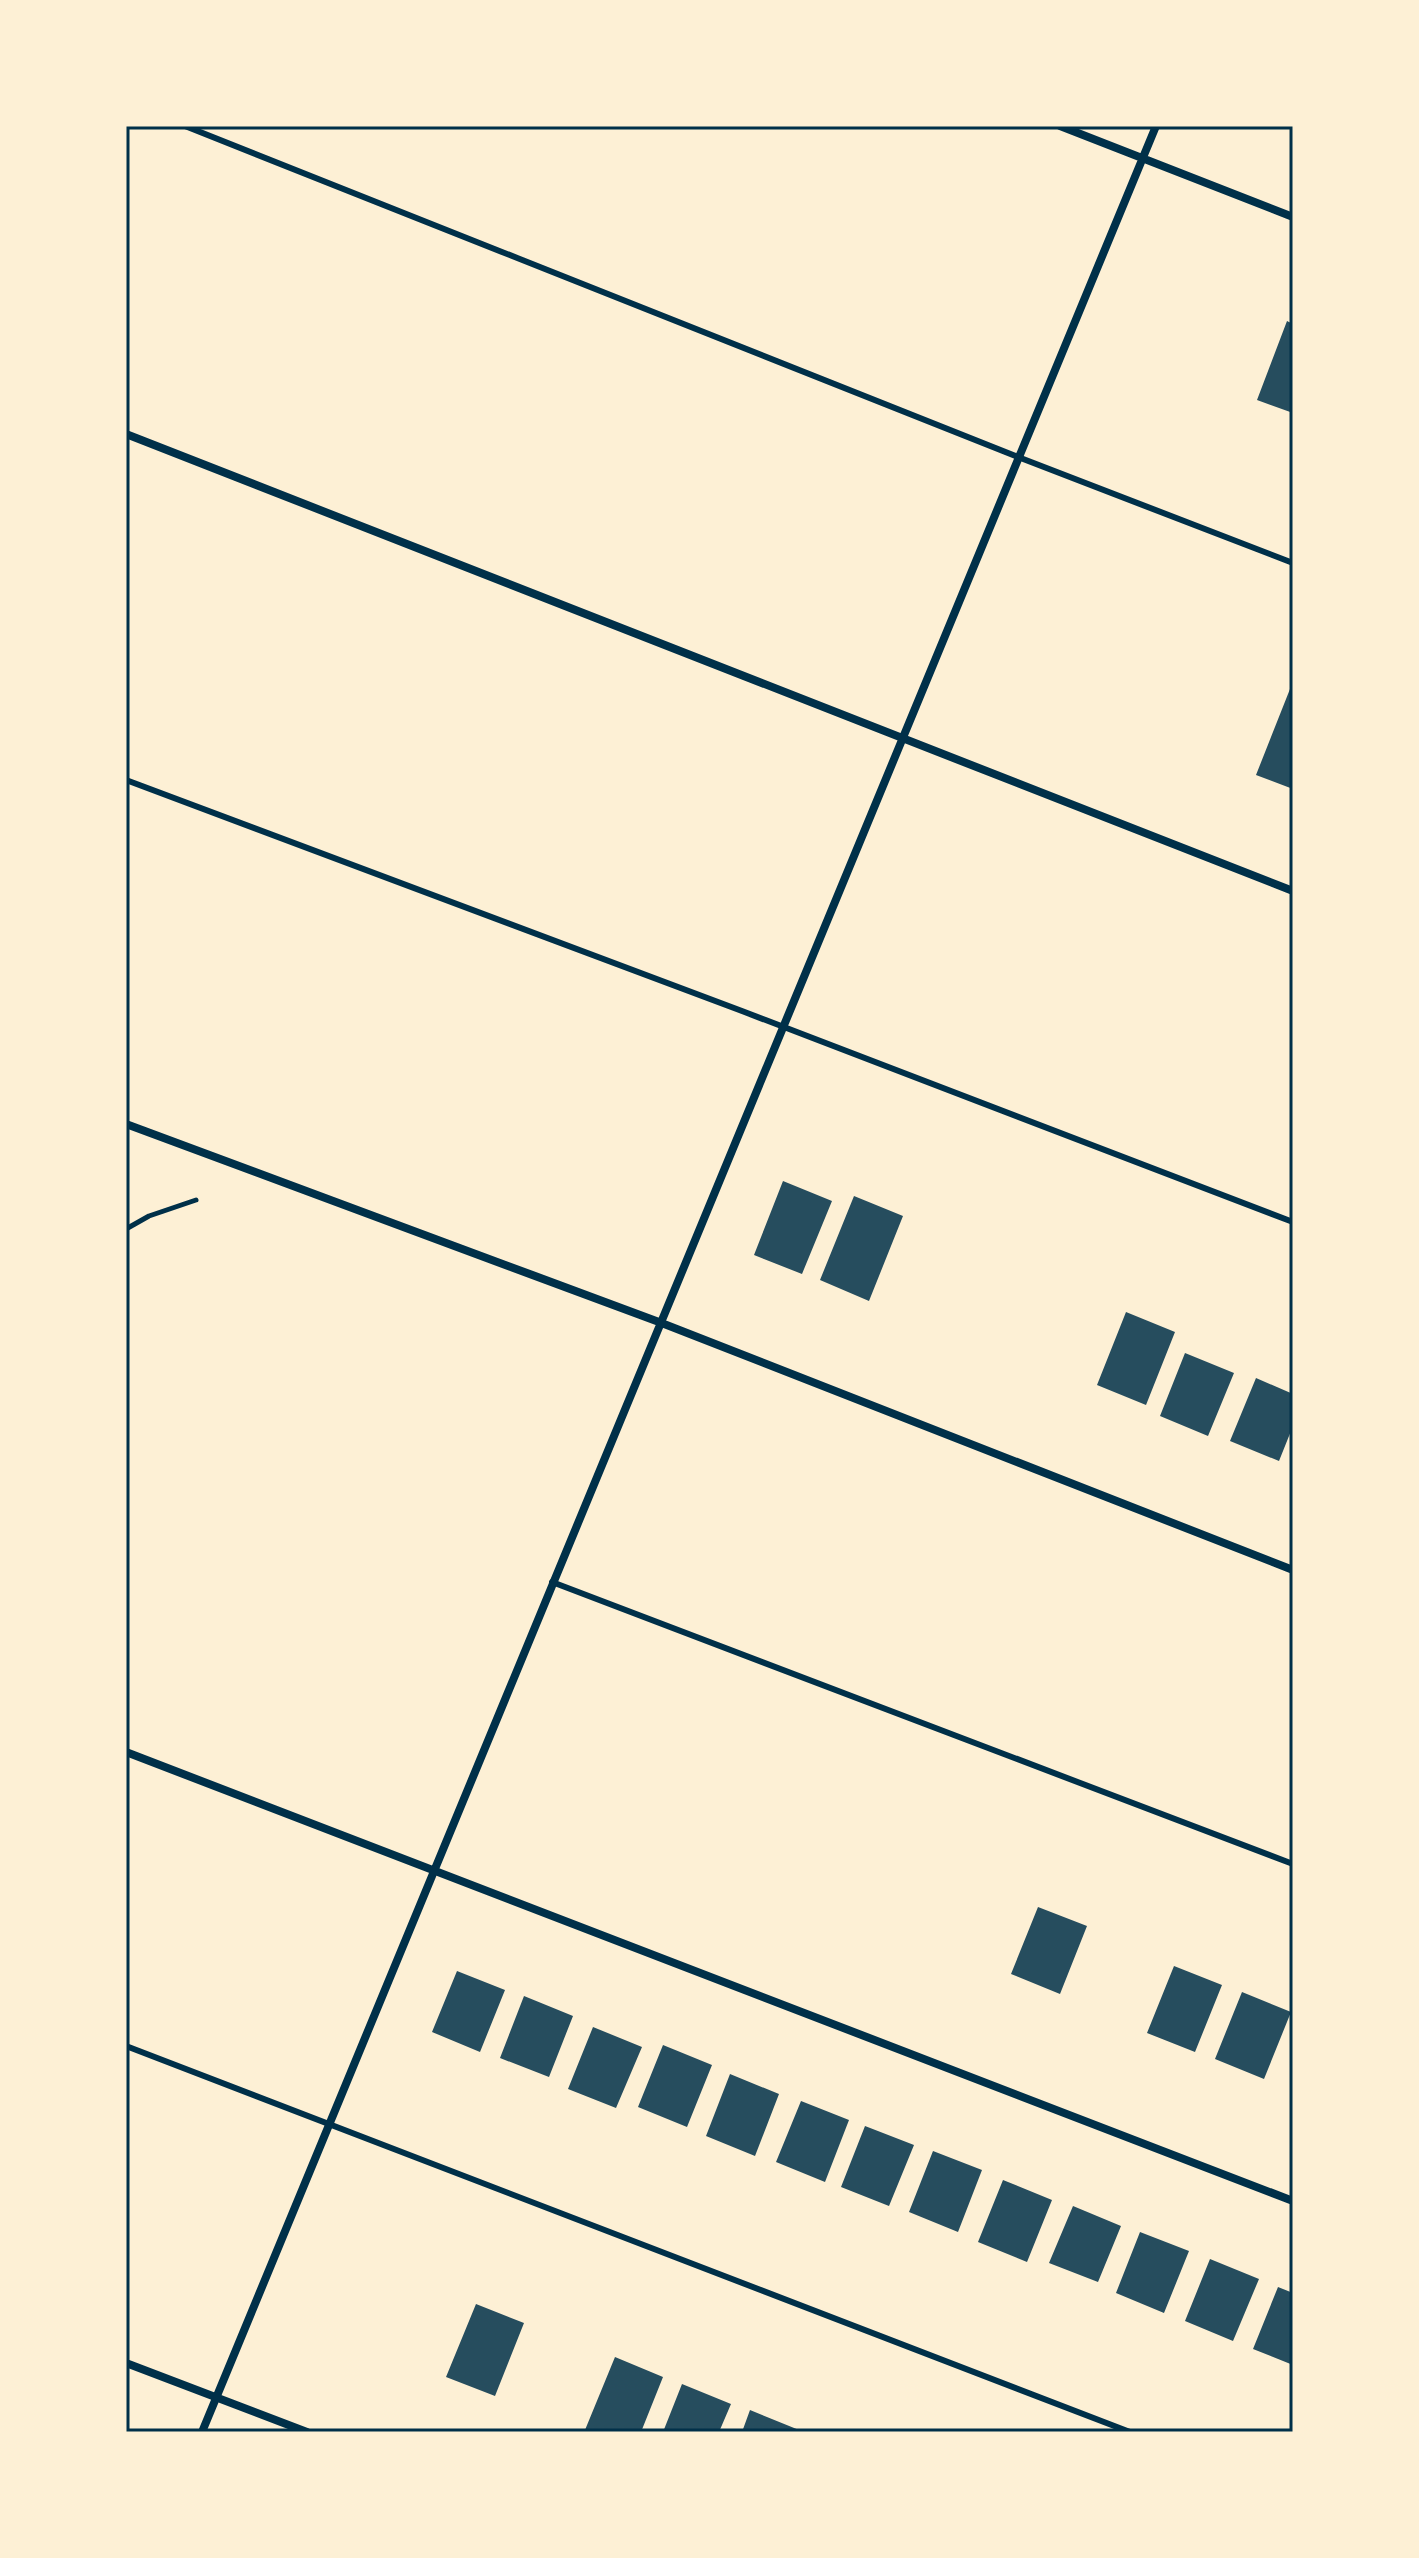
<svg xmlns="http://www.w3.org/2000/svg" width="1419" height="2558" viewBox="0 0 1419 2558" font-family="'Roboto Condensed',sans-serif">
<rect width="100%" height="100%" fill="#fdf0d5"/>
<path fill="#264d5e" d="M1287,321L1293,324V413L1257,400Z
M1290,689L1293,691V789L1256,775Z
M783,1181L832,1201L802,1274L754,1255Z
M854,1196L903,1216L869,1301L820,1280Z
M1126,1312L1175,1332L1146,1405L1097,1385Z
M1185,1353L1234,1373L1208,1436L1160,1416Z
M1256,1378L1293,1394V1426L1279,1461L1230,1441Z
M1038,1907L1087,1926L1060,1994L1011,1974Z
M1174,1966L1222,1985L1195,2052L1147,2033Z
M457,1971L505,1990L480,2052L432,2032Z
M1242,1992L1291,2012L1264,2079L1215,2059Z
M524,1996L573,2016L549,2077L500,2058Z
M593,2027L642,2047L616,2108L568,2089Z
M663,2045L712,2065L687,2127L638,2107Z
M730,2074L779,2094L755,2156L706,2136Z
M801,2101L849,2120L825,2182L776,2162Z
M865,2126L914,2145L889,2206L841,2187Z
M933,2151L982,2170L958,2232L909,2212Z
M1003,2180L1052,2200L1027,2262L978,2242Z
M1073,2206L1121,2226L1098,2282L1049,2263Z
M1140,2232L1189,2251L1164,2313L1116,2293Z
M1210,2259L1259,2279L1233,2341L1185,2321Z
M1278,2287L1293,2293V2365L1253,2349Z
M476,2304L524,2323L495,2396L446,2377Z
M615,2357L663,2377L641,2432H590L585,2430Z
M682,2384L731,2404L719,2432H663Z
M750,2410L804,2432H742Z"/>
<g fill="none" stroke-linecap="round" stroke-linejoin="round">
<path stroke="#003049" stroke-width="5" d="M126,1229L149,1216L196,1200"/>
<path stroke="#003049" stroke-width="6" d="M185,126L1018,457L1293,563
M126,780L742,1011L1293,1222
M552,1582L1293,1864
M126,2046L1130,2432"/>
<path stroke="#003049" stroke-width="8" d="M1060,126L1293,217
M126,434L1293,891
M126,1124L659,1322L1293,1570
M126,1752L1293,2201
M126,2363L307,2432
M202,2432L1156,126"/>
</g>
<rect width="1419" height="2558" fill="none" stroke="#fdf0d5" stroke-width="256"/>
<rect x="128" y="128" width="1163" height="2302" fill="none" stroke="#003049" stroke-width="3"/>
</svg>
